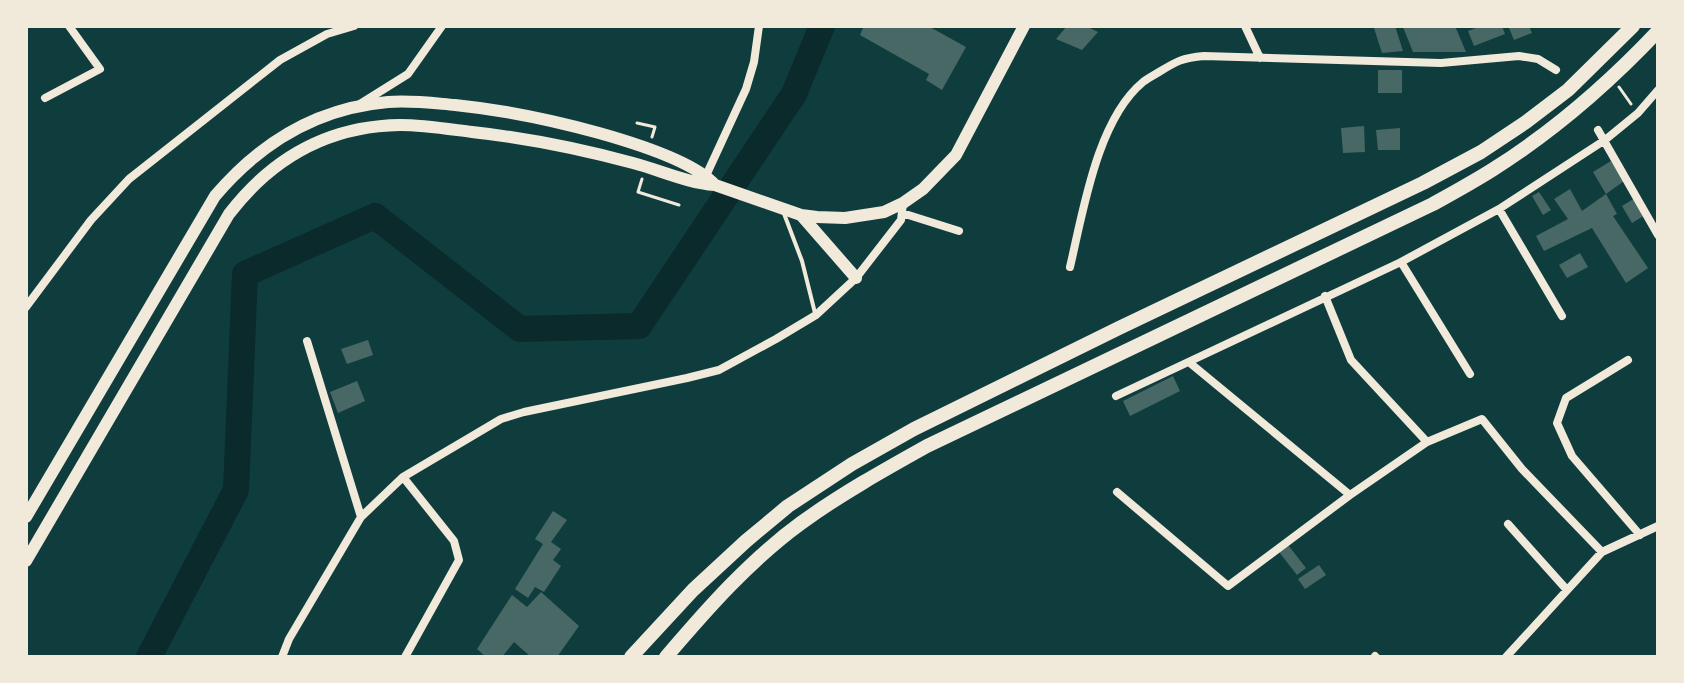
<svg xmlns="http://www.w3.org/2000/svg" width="1684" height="683" viewBox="0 0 1684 683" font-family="Poppins,sans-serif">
<rect width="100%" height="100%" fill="#0f3d3e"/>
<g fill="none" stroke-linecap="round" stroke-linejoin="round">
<path stroke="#0a2a2b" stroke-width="26" d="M149,657L236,490L245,274L375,216L520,329L639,326L794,94L822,26"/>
</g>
<path fill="#486865" d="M864,26H928L966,47L942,90L926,80L929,74L860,35Z
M1067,26H1086L1098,32L1082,50L1056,39Z
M1395,26L1403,51L1382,53L1374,28Z
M1406,26H1434L1435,28L1441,26H1455L1466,52H1413L1403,27Z
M1481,26H1502L1505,34L1474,46L1468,31Z
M1515,26H1529L1532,33L1514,40L1509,28Z
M1378,70H1402V93H1378Z
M1364,126L1365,152L1343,153L1341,128Z
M1400,128V150H1378L1376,130Z
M1611,161L1624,181L1606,194L1593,172Z
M1570,189L1582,211L1606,194L1617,214L1613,216L1648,268L1626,283L1592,228L1544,251L1536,236L1568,219L1554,199Z
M1539,192L1551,210L1543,215L1532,196Z
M1635,198L1645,215L1632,223L1622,206Z
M1580,253L1588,267L1567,278L1559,265Z
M368,340L373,355L347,364L341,349Z
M1173,376L1180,391L1130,416L1123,401Z
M357,381L365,401L338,413L330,392Z
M553,511L567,520L551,542L561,549L553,560L561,566L544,592L535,587L528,598L515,589L543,544L535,539Z
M1288,545L1306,568L1297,575L1279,552Z
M1319,565L1326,575L1305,589L1298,579Z
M541,592L579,626L557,657H531L514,642L502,657H486L477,649L512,595L527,607Z"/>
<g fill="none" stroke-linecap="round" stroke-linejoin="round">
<path stroke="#f1e9da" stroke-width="3" d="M1619,87L1631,104
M637,123L655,127L652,137
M642,179L638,192L679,205"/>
<path stroke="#f1e9da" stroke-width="4" d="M783,211L802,261L815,313"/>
<path stroke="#f1e9da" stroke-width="8" d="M1245,26L1260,58
M45,98L100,69L69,26
M360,104L408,74L442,26
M1598,130L1658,235
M704,180L746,89L754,62L759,26
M1499,209L1562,316
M902,213L959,231
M1401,262L1470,374
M1070,267C1083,212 1097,120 1143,82C1148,78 1154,75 1159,72C1177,61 1182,58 1204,56L1441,63L1519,56L1538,59L1556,70
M1325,296L1351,360L1427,442
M26,307L91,220L129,179L280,60L327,34L354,26
M307,341L361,517
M1628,360L1566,398L1557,423L1572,456L1640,535
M1190,363L1350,495
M1116,396L1401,262L1499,209L1605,140L1638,113L1658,90
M403,477L454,541L459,560L405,657
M1117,492L1228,586L1350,495L1427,442L1482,419L1522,469L1602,552
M1508,524L1567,590
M1375,656L1376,657
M282,657L289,639L361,517L403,477L501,419L524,412L687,378L719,370L776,339L816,315L856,278L901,220L903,203
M1506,657L1602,552L1658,526"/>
<path stroke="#f1e9da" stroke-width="12" d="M801,215L856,278
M26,517L215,196C260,143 317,108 388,102C410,100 432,103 455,105C504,110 552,120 599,133C631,142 694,161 715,185
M26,561L229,214C272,158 328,126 400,125C424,125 448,129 472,132C527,138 581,149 633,163C660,170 687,183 715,185L801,215L817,217L845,218L884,212L903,203L923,189L956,155L1024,26"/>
<path stroke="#f1e9da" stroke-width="14" d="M631,657L693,590L746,541L788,506L852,464L914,429L1119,328L1423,183L1481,152L1526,122L1568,90L1633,26
M666,657C707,609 750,560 801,523C841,494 884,470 927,446L1433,204C1453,193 1473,182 1492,170C1554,131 1608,84 1658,31"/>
</g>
<rect width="1684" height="683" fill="none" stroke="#f1e9da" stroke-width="56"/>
</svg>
